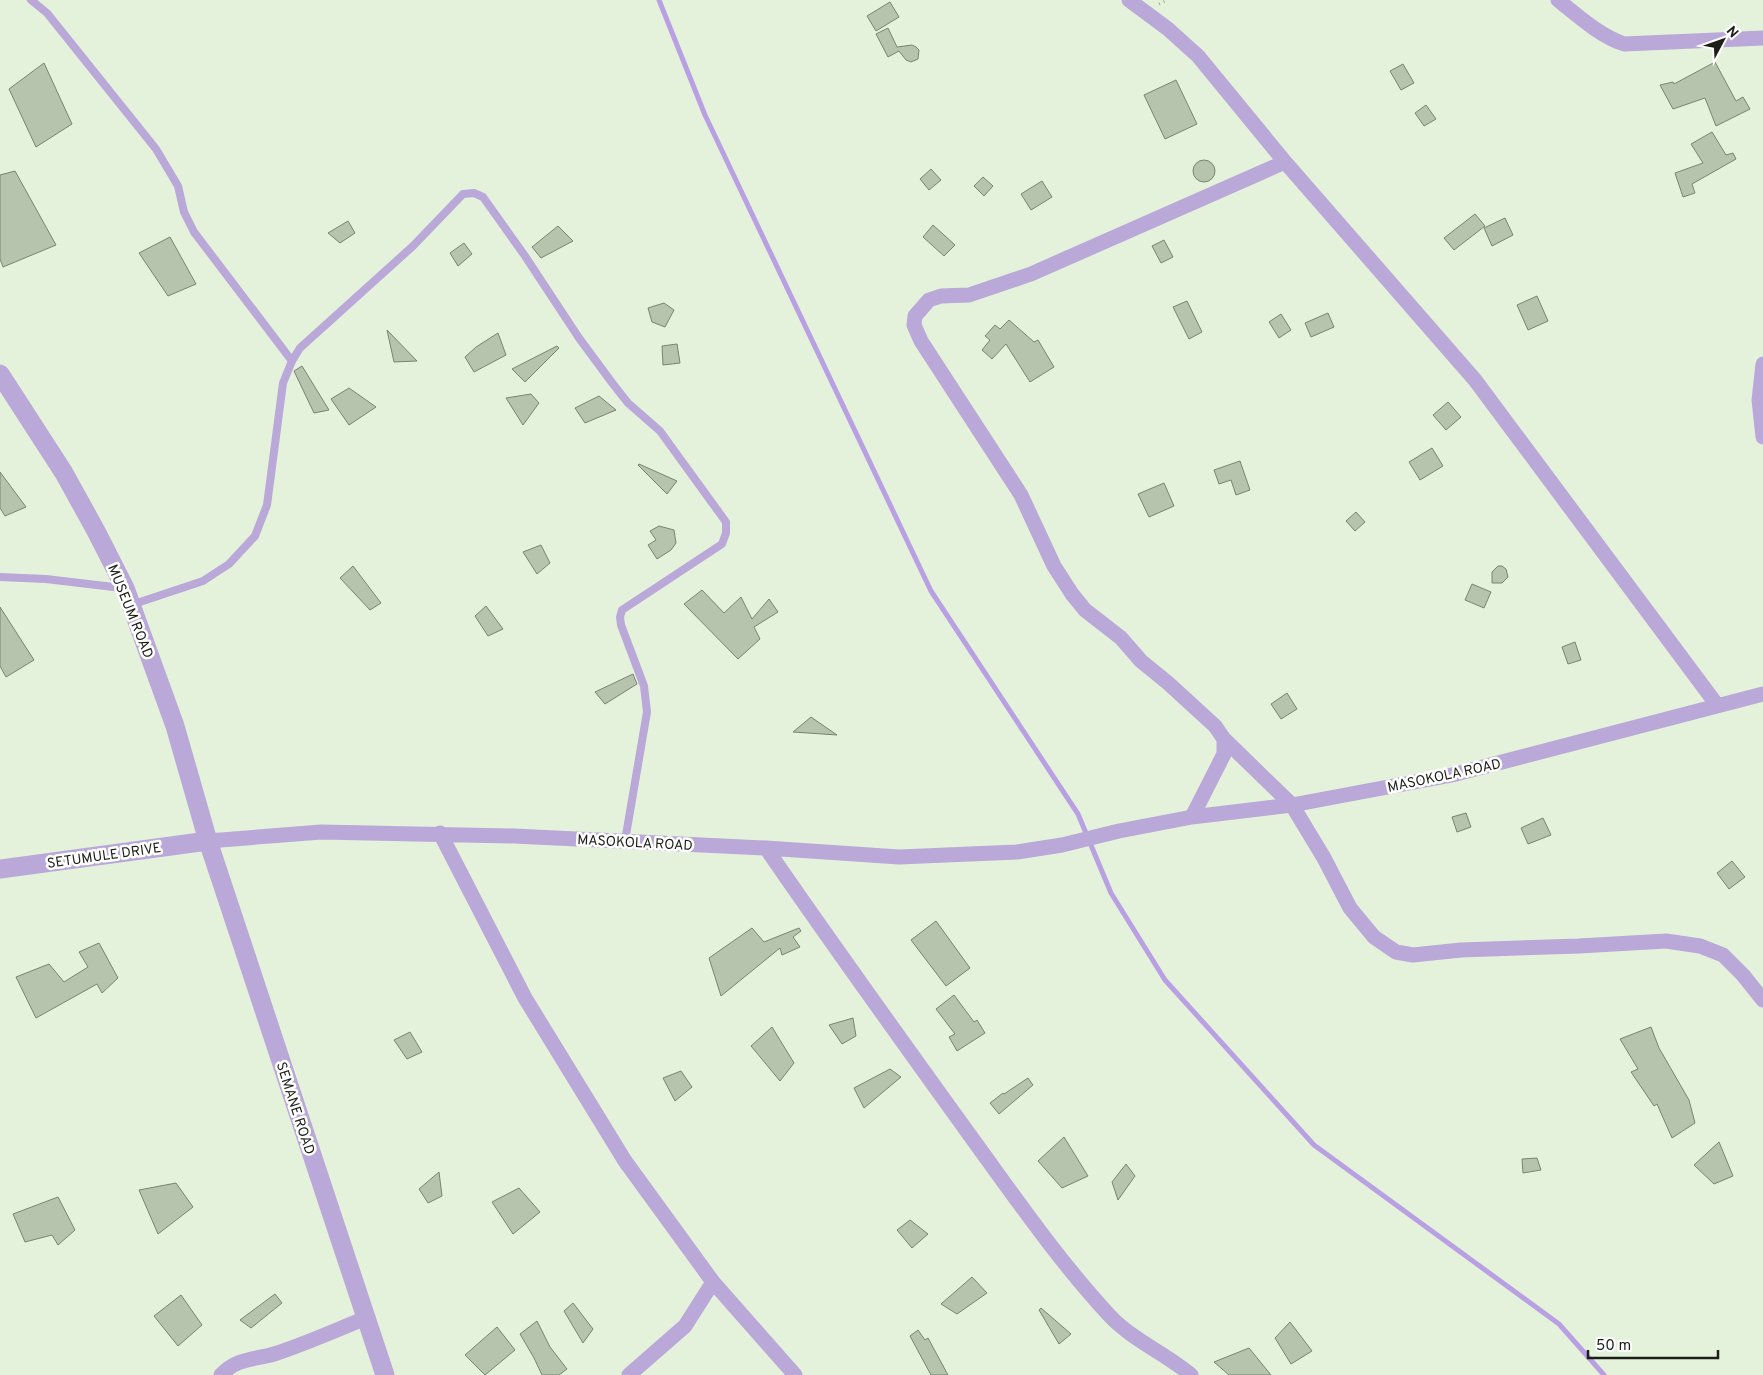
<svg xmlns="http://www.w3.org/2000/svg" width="1763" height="1375" viewBox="0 0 1763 1375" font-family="Overpass,sans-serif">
<rect width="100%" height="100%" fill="#e4f2db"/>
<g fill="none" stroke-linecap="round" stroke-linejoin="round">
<path stroke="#b9a0e2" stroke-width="5" d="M659,0L705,115L931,591L1078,814L1111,893L1165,980L1314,1145L1559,1324L1604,1375"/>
</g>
<path fill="#b6c3ad" stroke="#798470" d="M890,2L899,17L876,31L867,16Z
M888,28L897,47L912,45L916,47L919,50L918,59L911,62L906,60L899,51L888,57L876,34Z
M1715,62L1736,101L1743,97L1750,109L1716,126L1705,98L1673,109L1660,85L1673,82L1674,84Z
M44,63L72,124L36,147L9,89Z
M1403,64L1414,83L1401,90L1390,71Z
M1176,80L1197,124L1165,139L1144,95Z
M1426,105L1436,119L1424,126L1415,113Z
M1712,132L1726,155L1733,153L1736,159L1692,184L1695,193L1683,197L1675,173L1703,163L1691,144Z
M1193 171a11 11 0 1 1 22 0a11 11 0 1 1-22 0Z
M931,169L941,180L929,190L920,179Z
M15,171L56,245L3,267L0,259V175Z
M983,177L993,186L984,196L974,186Z
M1042,181L1052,197L1031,210L1021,194Z
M1475,214L1485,226L1454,250L1444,238Z
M1505,218L1513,235L1492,246L1484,228Z
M348,221L355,233L340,243L328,233Z
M933,225L955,245L944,256L923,237Z
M558,226L573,241L541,258L532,247Z
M170,237L196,284L168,296L139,253Z
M1164,240L1173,257L1161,263L1152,246Z
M464,243L472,254L458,266L450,253Z
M1537,296L1548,321L1528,330L1517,305Z
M1187,301L1202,332L1189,339L1173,307Z
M664,303L674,310L665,327L652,322L648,308Z
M1328,313L1334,327L1311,337L1305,323Z
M1281,314L1291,330L1279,338L1269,322Z
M1009,320L1034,342L1038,340L1054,367L1030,382L1006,344L992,359L982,350L990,340L985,336L995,325L1000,329Z
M387,330L417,361L394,362Z
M498,333L506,355L474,372L465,357L476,347Z
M677,344L680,363L663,365L662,346Z
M557,346L559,348L525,382L512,369Z
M302,366L329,410L314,413L294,371Z
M349,388L376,407L349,425L331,399Z
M531,394L539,403L523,425L506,398Z
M599,396L616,410L585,423L575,408Z
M1448,402L1461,417L1446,430L1433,415Z
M1432,448L1443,466L1420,480L1409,462Z
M1240,461L1250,490L1236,495L1231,480L1219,484L1214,470Z
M639,464L677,481L667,494L638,465Z
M0,472L26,507L5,516L0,508Z
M1164,483L1174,506L1149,517L1138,494Z
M1356,512L1365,522L1355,531L1346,521Z
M659,526L674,530L676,543L671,550L657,559L648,545L656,540L650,531Z
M541,545L550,563L537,574L523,552Z
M353,566L381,603L370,610L340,578Z
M1498,566H1502L1506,569L1508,577L1502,583H1492V572Z
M1472,584L1491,592L1484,608L1465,600Z
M702,590L724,613L741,597L752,619L769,599L778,612L754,627L760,639L738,659L684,604Z
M486,606L503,629L488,636L475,616Z
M0,607L34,660L6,677L0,666Z
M1575,642L1581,660L1568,664L1562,647Z
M633,674L637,684L605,704L595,692Z
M1287,693L1297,709L1281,719L1271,704Z
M811,717L837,735L793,732Z
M1466,813L1471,827L1457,832L1452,817Z
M1543,818L1551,835L1528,844L1521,828Z
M1732,861L1745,877L1729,889L1717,873Z
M936,921L970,968L946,986L911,940Z
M752,928L764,942L799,928L801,931L793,937L800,947L782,955L780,948L721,996L709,958Z
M99,943L118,978L102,993L97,984L36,1018L16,977L49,964L64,982L88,967L79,952Z
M954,995L974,1022L977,1020L985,1033L957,1051L949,1037L955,1034L936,1009Z
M853,1018L856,1036L842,1044L829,1025Z
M772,1027L794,1063L780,1081L751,1046Z
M1651,1027L1659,1048L1689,1100L1695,1123L1672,1138L1657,1104L1654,1106L1631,1072L1638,1069L1620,1039Z
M410,1032L422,1052L407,1059L394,1040Z
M890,1069L901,1077L864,1108L854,1088Z
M681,1071L692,1087L675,1101L663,1078Z
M1028,1078L1033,1085L999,1114L990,1103L1003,1093L1004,1094Z
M1064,1137L1088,1176L1062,1188L1038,1161Z
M1719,1142L1733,1176L1714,1184L1694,1165Z
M1537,1158L1541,1170L1523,1173L1522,1159Z
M1126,1164L1135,1176L1118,1200L1112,1182Z
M439,1172L442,1196L428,1203L419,1189Z
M176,1183L193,1207L158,1234L139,1190Z
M519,1188L540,1212L513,1234L492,1202Z
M58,1197L75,1230L58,1245L52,1235L25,1242L13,1214Z
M910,1220L928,1234L912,1248L897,1230Z
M972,1277L987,1293L957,1314L941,1304Z
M275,1294L282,1303L251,1328L240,1320Z
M181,1295L202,1325L178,1346L154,1316Z
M573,1303L593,1329L583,1343L564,1311Z
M1041,1308L1071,1334L1059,1344L1039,1310Z
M537,1321L550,1347L567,1369L559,1375H542L534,1358L520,1334Z
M1290,1322L1312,1351L1291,1364L1275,1338Z
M497,1327L515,1350L485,1375L465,1355Z
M918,1330L925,1340L928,1338L948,1375H931L910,1336Z
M1249,1348L1271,1375H1229L1214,1362Z"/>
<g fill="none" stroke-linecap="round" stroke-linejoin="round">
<path stroke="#9ca694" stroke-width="3" stroke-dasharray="1 4" stroke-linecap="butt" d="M1159,4L1168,0"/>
<path stroke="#b9a8d8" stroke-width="8" d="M31,0L47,13L156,149L178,186L184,212L194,232L292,361
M0,577L46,579L122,588
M131,605L203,581L229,564L255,536L267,505L283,383L292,361L300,348L413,246L463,194L474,193L483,197L525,256L579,338L613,384L628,403L660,431L726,522V533L722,544L622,610L620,617L621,625L644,686L647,712L625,841"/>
<path stroke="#b9a8d8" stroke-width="15" d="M1129,0L1168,29L1198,56L1285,162L1475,380L1717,705
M1558,0C1578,16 1600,36 1624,44L1763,38
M1763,364L1759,400L1763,437
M1224,739L1292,805L1324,858L1350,908L1374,937L1396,952L1413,955L1461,950L1579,946L1666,941L1700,946L1723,955L1743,975L1763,1000
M1192,817L1224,754V739L1215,726L1168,683L1141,661L1121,638L1085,610L1072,594L1054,566L1021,495L921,341L914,325L915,316L929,300L941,296L969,295L1031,274L1285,162
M440,833L525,998L625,1161L713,1282L795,1375
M208,841L321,832L514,836L766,848L899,857L1017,852L1062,845L1119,831L1192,817L1292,805L1452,775L1763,694
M766,848C834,947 904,1044 974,1141C1017,1200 1059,1261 1109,1315C1132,1340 1165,1353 1191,1375
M221,1375C237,1358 253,1360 274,1354C305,1344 336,1330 366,1318
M629,1375L685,1326L713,1282"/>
<path stroke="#b9a8d8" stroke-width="19" d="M0,374L64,473L96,531L125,588L175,726L208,841L385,1375
M0,869L208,841"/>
</g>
<g text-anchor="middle" stroke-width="5" stroke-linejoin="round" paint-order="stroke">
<g font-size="14" fill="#1b1f17" stroke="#fff">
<text transform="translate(131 611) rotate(68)" y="5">MUSEUM ROAD</text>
<text transform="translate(1444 775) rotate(-12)" y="5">MASOKOLA ROAD</text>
<text transform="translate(635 842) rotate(3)" y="5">MASOKOLA ROAD</text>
<text transform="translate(104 855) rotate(-8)" y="5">SETUMULE DRIVE</text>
<text transform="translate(296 1108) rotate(72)" y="5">SEMANE ROAD</text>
</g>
</g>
<g transform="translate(1723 40) rotate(49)" stroke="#ffffff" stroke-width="4" paint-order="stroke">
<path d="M0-4L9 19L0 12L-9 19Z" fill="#1b1f17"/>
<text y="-8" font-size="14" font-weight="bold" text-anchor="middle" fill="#1b1f17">N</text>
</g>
<path d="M1588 1350v8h130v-8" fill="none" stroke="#1b1f17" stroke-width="2.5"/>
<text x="1596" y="1350" font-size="15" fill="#1b1f17" stroke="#ffffff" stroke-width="4" paint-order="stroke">50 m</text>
</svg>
